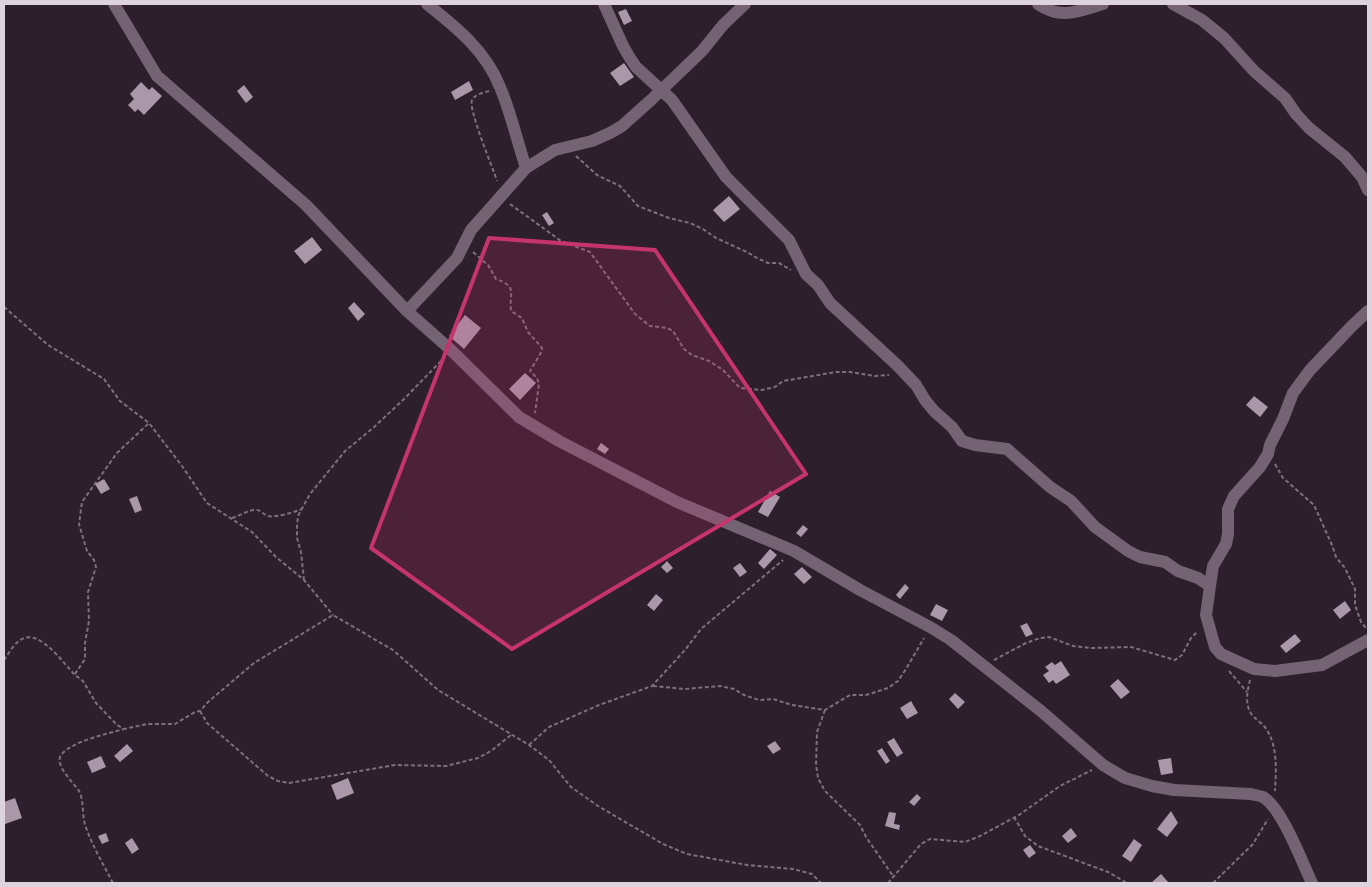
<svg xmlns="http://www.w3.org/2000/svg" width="1372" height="887" viewBox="0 0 1372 887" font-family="Manrope,sans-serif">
<rect width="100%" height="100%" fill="#2d1f2c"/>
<path fill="#aa98a8" d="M626,9L632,21L624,25L618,12Z
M624,63L634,77L620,86L610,73Z
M469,81L473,90L455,100L451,92Z
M141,82L149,90L152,87L162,96L144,115L138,109L135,112L128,105L134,99L130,94Z
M244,85L253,97L246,103L237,91Z
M729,196L740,209L724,222L713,210Z
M547,212L554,223L549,226L542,215Z
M312,237L322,250L305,264L294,251Z
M354,302L365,314L358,321L348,308Z
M465,315L481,328L464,349L449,336Z
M525,373L536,383L520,400L509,389Z
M1254,396L1268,407L1260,417L1246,405Z
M601,443L609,449L605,454L597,449Z
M104,479L110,489L101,494L95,484Z
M770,491L780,497L768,517L758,512Z
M137,496L142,510L135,513L129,499Z
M803,525L808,529L801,537L796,533Z
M770,549L777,555L764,569L758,563Z
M667,561L673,568L667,573L661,567Z
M740,563L747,572L740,577L733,568Z
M802,567L812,577L804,584L794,574Z
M905,584L909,588L900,599L896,595Z
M656,594L663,600L654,611L647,605Z
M1345,601L1351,610L1340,619L1333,610Z
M936,604L948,610L942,621L930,615Z
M1027,623L1033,634L1026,637L1020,626Z
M1295,634L1301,641L1286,653L1280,646Z
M1061,661L1070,675L1056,684L1053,680L1049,683L1043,675L1049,671L1045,667L1052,662L1055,665Z
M1118,679L1130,692L1121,699L1110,686Z
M955,693L965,702L958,709L949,699Z
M911,701L918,713L907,719L900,708Z
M894,738L903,753L897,757L887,742Z
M775,741L781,749L773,754L767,746Z
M127,744L133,751L120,762L114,756Z
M882,748L890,761L886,764L877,751Z
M101,756L106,767L92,773L87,762Z
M1171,758L1173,773L1161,775L1158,760Z
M348,778L354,793L337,800L331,785Z
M917,794L921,798L914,806L909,802Z
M15,798L22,818L5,824L4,802Z
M1171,811L1178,823L1167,837L1157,829Z
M889,812L896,813L894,824L900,825L899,830L885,826Z
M1071,828L1077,836L1068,843L1062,836Z
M106,833L109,841L102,844L98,836Z
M132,838L139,849L132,854L125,843Z
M1134,839L1142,845L1131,862L1122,856Z
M1030,845L1036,853L1029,858L1023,850Z
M1161,874L1169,883H1151Z"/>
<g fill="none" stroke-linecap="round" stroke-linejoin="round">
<path stroke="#7d717c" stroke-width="2" stroke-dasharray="4 2.5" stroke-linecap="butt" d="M489,91C483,93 475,94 472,100C468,109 493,168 497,181
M576,156L597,175L620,186L638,206L669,218L690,223L703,229L716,238L747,252L757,258L768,263H779L791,270
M510,204L561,241L590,252L635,314L650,326L667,328L673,331L684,349L692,355L709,361L723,370L740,388L762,390L775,387L783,381L836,372H850L875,376L889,375
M473,252L488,265L496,279C518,287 509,292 511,311L522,318L528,332L542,348V351L530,371L537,378L539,384L535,413
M4,307L48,345L104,379L120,401L149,423L182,466L207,503L252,532L276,557L304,580L333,615
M1275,464L1283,478L1314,505L1332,545L1336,557L1345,568L1355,589V605L1361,622L1366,628
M232,518C239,516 246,511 254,510C261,509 262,514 268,516C275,518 295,512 302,509
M304,580L301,552L297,538V526L298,516L310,494L345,451L373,428L404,399L443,359
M4,660C9,653 14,643 22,639C40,629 64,664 75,675L83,681L96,703L117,725L124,729L147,724H175L195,712L200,711L208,702L254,663L333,615L393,650L438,690L529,745L549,760L571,787L598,806L663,844L687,854L747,865L793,869L812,874L821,883
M994,660L1026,643L1040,638L1049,637L1073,646L1092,648L1131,647L1175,660L1182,655L1191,638L1198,631
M1229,671L1247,692
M75,674L85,659V643L89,621L88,592L96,567L94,560L87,551L79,524L82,502L117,453L149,423
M1250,680C1247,692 1244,707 1254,717C1258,721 1264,725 1267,730C1278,748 1276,771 1275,791
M4,682V694
M653,686L685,689L720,686L734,689L744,695L759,700L773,699L792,705L825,710L850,695H866L888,688L898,681L906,669L924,638
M825,710L817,732L816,765L818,778L825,791L860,825L866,837L893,876
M200,711L207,723L268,776L278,781L289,783L395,765L446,766L478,758L491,751L511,735
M529,745L549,727L599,705L652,686L685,650L701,629L783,560
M1014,817L1025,836L1038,846L1108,872L1127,883
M113,883C103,864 92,845 85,825C82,814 84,800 79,791C74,783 54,765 61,755C72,741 107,734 124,729
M888,883L921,844L930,839L965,842L980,836L1019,815L1060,786L1092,770
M1213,883L1253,844L1268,819"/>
<path stroke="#746372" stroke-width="12" d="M114,4L157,76L306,205L407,311L451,350L519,417L559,441L677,502L794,551L860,590L930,627L951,640L1041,711L1103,765L1125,778L1152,786L1174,790L1251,794C1255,795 1260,796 1263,797C1282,808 1302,862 1312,883
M427,4C456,27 486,51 500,87C511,113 517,141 526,168
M604,4L623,46L630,58L636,67L672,100L726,177L789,240L806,274L818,285L830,303L898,366L916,385L925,400L934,411L952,427L962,441L975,445L1007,449L1050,487L1071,501L1095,527L1128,551L1140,557L1165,562L1178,571L1198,578L1210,586L1206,615L1215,647L1221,654L1254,669L1275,671L1322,665L1368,640
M1038,4C1061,20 1079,11 1103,4
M1173,4L1202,20L1224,38L1254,71L1285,98L1296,114L1309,128L1345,157L1362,177L1368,190
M407,311L457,258L471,230L526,168L555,150L592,141L610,133L622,126L651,100L702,51L723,25L745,4
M1210,586L1213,566L1226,544L1228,534V509L1234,496L1260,467L1268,454L1270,445L1283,419L1293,393L1310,370L1352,326L1368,311"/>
</g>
<path fill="#c6346e" fill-opacity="0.2" stroke="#c6346e" stroke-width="4" stroke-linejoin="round" d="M489,238L655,250L806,474L512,649L371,548Z"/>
<rect width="1372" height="887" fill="none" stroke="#ddd3dc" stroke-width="10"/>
</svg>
